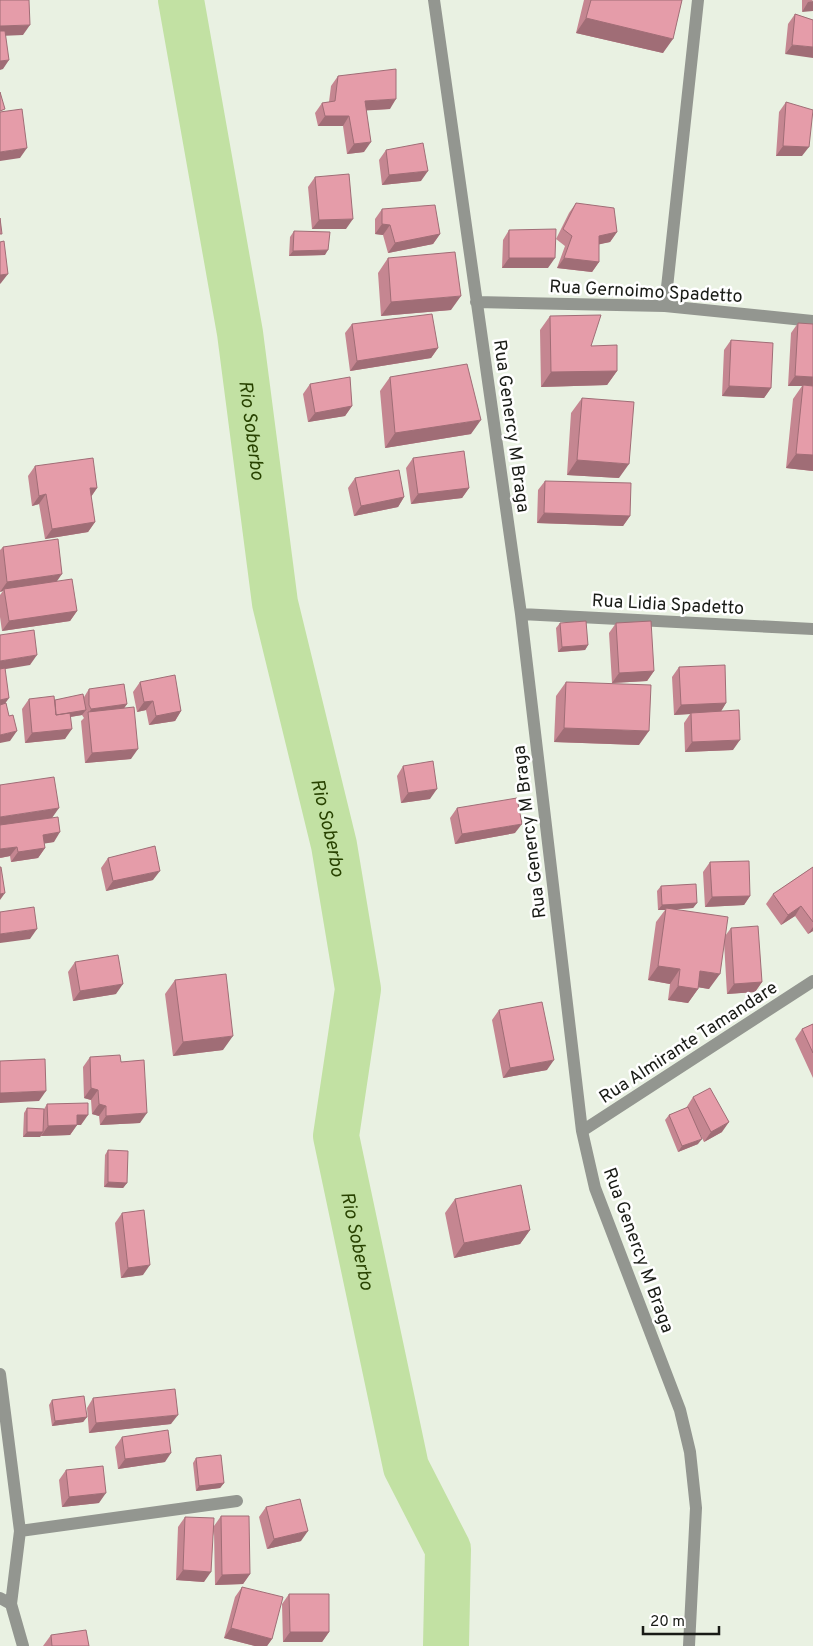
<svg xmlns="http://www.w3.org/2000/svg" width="813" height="1646" viewBox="0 0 813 1646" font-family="Overpass,sans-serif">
<rect width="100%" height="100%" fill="#e9f1e2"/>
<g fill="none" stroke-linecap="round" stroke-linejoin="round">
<path stroke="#c2e1a3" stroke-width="46" id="s1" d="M181,0L240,333L275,603L334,845L358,989L336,1136L406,1467L448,1549L446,1646"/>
<path stroke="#939690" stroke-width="12" d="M434,0L521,614L582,1131L595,1188L680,1410L690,1452L696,1508L689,1646
M476,302L665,306L813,321
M665,306L698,0
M521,614L813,629
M582,1131L813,981
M0,1374L20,1531L11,1604L23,1646
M20,1531L237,1501
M0,1598L11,1604"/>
</g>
<path fill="#c58691" d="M584,0H682L663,53L576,33Z
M802,0H813L802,12Z
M795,14L813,20L785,54L788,24Z
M338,76L390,109L367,110L364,152L347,154L343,126H318L315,113L322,103L329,102L331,86Z
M786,102L802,156H776L779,112Z
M386,150L421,181L382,185L379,160Z
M315,177L346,229H312L308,187Z
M576,203L617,232L610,242L599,244V262L592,272L557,268L565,246L556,239L569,213Z
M382,209L440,234L433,244L388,253L383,235L375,234V219Z
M509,230L548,268H502L503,240Z
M294,231L325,255L289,256L290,237Z
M388,258L451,310L381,316L378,273Z
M550,316L591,346L617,371L607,385L541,387L540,330Z
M798,323L813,471L786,468L793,399L802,386H788L791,333Z
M352,324L438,348L431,358L350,371L345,333Z
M731,340L771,388L764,398L722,396L724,350Z
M390,377L471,434L385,448L380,391Z
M310,384L352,406L345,416L308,422L303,394Z
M582,398L619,478L567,475L571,413Z
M413,458L469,488L462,498L411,504L406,468Z
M35,466L97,488L91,497L95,522L88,532L45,539L39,504L32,506L28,476Z
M355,478L404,497L398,507L354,516L348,488Z
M545,481L630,516L623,526L537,523L538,490Z
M3,547L57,581L77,611L70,621L2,631L0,617V595L3,591L0,592V550Z
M560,623L588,645L585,650L558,652L556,628Z
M616,623L654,671L647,681L612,683L609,633Z
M679,667L726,703L721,711L733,750L685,752L684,723L690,714L674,715L672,677Z
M140,682L181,711L175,721L149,725L146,710L137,712L133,692Z
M566,682L639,745L554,742L556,696Z
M89,689L127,704L124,708L131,759L85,763L81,721L84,718L82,715L70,717L65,739L25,743L22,709L29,699L55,700L84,697Z
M403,766L430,799L401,803L397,776Z
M457,808L515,833L455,844L450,818Z
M52,818L54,842L44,843L45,848L38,858L11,862L10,856L0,858Z
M108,858L153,880L106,891L101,868Z
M710,862L750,896L744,905L705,907L703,872Z
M813,867V931L808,934L795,916L781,925L766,904L773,894Z
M661,886L697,903L693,908L675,909L725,936L731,928L762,982L755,992L727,994L724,942L709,989L698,987V989L688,1003L668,1000L670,984L648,980L656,922L665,910H658L657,891Z
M75,962L116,994L73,1001L68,972Z
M175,980L223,1050L173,1056L165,994Z
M499,1010L547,1070L503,1078L492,1020Z
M813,1024V1078L795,1039L802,1029Z
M90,1057L121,1062L140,1123L100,1125L99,1116L92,1114L91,1100L84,1098L83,1067Z
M693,1097L722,1132L704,1142L698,1130V1144L678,1152L665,1120L669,1115L686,1108Z
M47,1104L81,1125H77L70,1135L41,1136V1135L40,1137H23L24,1113L27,1108L44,1109Z
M108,1150L127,1183L123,1188L104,1187L105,1155Z
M455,1199L530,1230L520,1244L454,1258L445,1213Z
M122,1213L143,1275L121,1278L115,1223Z
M93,1398L171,1424L89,1433L87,1408Z
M52,1400L87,1417L83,1422L52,1426L49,1405Z
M122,1437L165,1462L118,1469L115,1447Z
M196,1458L224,1483L220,1488L196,1491L193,1463Z
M66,1470L99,1503L62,1507L59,1480Z
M266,1507L301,1541L267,1549L259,1517Z
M221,1516L250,1574L243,1584L215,1585L214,1531L204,1582L176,1580L178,1527L185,1517L214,1526Z
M242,1587L272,1639L267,1646H255L224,1638L235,1597Z
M289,1594L329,1632L322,1642H283L282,1604Z
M51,1635L89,1646H43Z"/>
<path fill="#a06d76" d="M813,1V11L802,12L808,2Z
M586,18L673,39L663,53L576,33Z
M30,25L23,35L0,36V26Z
M792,45L813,47V58L785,54Z
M9,60L3,69L0,70V61Z
M396,99L390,109L358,111L365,101Z
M325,116H349L343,126H318Z
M371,142L364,152L347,154L354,144Z
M783,146L809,147L802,156H776Z
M27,148L20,158L0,161V152Z
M428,171L421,181L382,185L389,175Z
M353,219L346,229H312L319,220Z
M382,224L390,225L383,235L375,234Z
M617,232L610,242L592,246L599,236Z
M440,234L433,244L388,253L395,243Z
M328,250L325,255L289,256L293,251Z
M509,258H555L548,268H502Z
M564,258L599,262L592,272L557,268Z
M8,274L1,283L0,284V275Z
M461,296L451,310L381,316L391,302Z
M438,348L431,358L350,371L357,361Z
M617,371L607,385L541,387L551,372Z
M795,376L813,377V387L803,385L802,386H788Z
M729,386L771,388L764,398L722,396Z
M352,406L345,416L308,422L315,413Z
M481,420L471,434L385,448L395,433Z
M796,454L813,455V471L786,468Z
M577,460L629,464L619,478L567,475Z
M90,488H97L90,498Z
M469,488L462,498L411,504L418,494Z
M46,494L39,504L32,506L39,496Z
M404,497L398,507L354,516L361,506Z
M544,513L630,516L623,526L537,523Z
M95,522L88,532L45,539L52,529Z
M62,574L55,584L4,589L3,591L0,592L7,582Z
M77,611L70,621L2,631L9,621Z
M588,645L585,650L558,652L562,647Z
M37,655L30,665L0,670V661Z
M654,671L647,681L612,683L619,673Z
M9,698L2,708L0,709V700Z
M153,701L146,710L137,712L144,702Z
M726,703L720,713H691L690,714L674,715L681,705Z
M127,704L120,714L89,713L91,709Z
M86,710L82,715L52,720L55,715Z
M181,711L175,721L149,725L156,716Z
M564,728L649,731L639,745L554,742Z
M72,729L65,739L25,743L32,733Z
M17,731L10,741L0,743V735Z
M740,740L733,750L685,752L692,742Z
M138,749L131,759L85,763L92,753Z
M437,789L430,799L401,803L408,793Z
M59,808L52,818L0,826V817Z
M522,824L515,833L455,844L462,834Z
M60,832L54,842L36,845L43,835Z
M17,847L10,856L0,858V849Z
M45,848L38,858L11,862L18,852Z
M160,871L153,880L106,891L113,881Z
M5,893L0,900V894Z
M750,896L744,905L705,907L712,897Z
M697,903L693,908L666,910V908L665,910H658L662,905Z
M801,906L795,916L781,925L788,915Z
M813,927V931L808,934Z
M37,929L30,939L0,943V934Z
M658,966L680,969L670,984L648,980Z
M700,971L720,974L709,989L690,986Z
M762,982L755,992L727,994L734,984Z
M123,984L116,994L73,1001L80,991Z
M678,986L698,989L688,1003L668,1000Z
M233,1036L223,1050L173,1056L183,1042Z
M554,1060L547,1070L503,1078L510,1068Z
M91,1088L98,1090L91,1100L84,1098Z
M46,1091L39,1101L0,1103V1093Z
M99,1104L106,1106L99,1116L92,1114Z
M147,1113L140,1123L100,1125L106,1116Z
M77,1115H88L81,1125H77L70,1135L41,1136L48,1126Z
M729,1122L722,1132L704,1142L711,1132Z
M27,1132H43L40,1137H23Z
M702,1139L698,1144L678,1152L682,1146Z
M108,1182L127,1183L123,1188L104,1187Z
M530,1230L520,1244L454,1258L464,1243Z
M150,1265L143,1275L121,1278L128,1268Z
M178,1415L171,1424L89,1433L96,1423Z
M87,1417L83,1422L52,1426L55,1421Z
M171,1453L165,1462L118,1469L125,1459Z
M224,1483L220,1488L196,1491L199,1486Z
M106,1493L99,1503L62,1507L69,1497Z
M308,1531L301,1541L267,1549L274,1539Z
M183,1570L211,1572L204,1582L176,1580Z
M250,1574L243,1584L215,1585L222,1575Z
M231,1628L272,1639L267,1646H255L224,1638Z
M290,1632H329L322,1642H283Z"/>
<path fill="#e59ca9" stroke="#a06d76" d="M0,0H29L30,25L0,26Z
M591,0H682L673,39L586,18Z
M795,14L813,20V47L792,45Z
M0,31H5L9,60L0,61Z
M396,69V99L365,101L371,142L354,144L349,116H325L322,103L335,101L338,76Z
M0,92L5,109L0,111Z
M786,102L813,110L809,147L783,146Z
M22,109L27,148L0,152V112Z
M423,143L428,171L389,175L386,150Z
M349,174L353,219L319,220L315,177Z
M576,203L614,208L617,232L599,236V262L564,258L572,236L563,229Z
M435,205L440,234L395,243L390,225L382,224V209Z
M0,218L2,234H0Z
M556,229L555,258H509V230Z
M294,231L330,232L328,250L293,251Z
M4,241L8,274L0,275V242Z
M455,252L461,296L391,302L388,258Z
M432,314L438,348L357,361L352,324Z
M601,315L591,346L617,345V371L551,372L550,316Z
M798,323L813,324V377L795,376Z
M731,340L773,343L771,388L729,386Z
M467,364L481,420L395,433L390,377Z
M350,377L352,406L315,413L310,384Z
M803,385L813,386V455L796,454Z
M582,398L634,402L629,464L577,460Z
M464,451L469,488L418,494L413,458Z
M93,458L97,488H90L95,522L52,529L46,494L39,496L35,466Z
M399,470L404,497L361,506L355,478Z
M545,481L631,483L630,516L544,513Z
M58,539L62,574L7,582L3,547Z
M72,579L77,611L9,621L4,589Z
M586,621L588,645L562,647L560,623Z
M651,621L654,671L619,673L616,623Z
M34,630L37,655L0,661V635Z
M725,665L726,703L681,705L679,667Z
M5,668L9,698L0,700V669Z
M175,675L181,711L156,716L153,701L144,702L140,682Z
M566,682L651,685L649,731L564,728Z
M124,684L127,704L91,709L89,705V689Z
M83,694L86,710L56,715L55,700Z
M54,696L56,715L70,713L72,729L32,733L29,699Z
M6,703L9,716L13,715L17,731L0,735V705Z
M134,707L138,749L92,753L88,712Z
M739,710L740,740L692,742L691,713Z
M433,761L437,789L408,793L403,766Z
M54,777L59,808L0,817V785Z
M517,798L522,824L462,834L457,808Z
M58,817L60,832L43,835L45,848L18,852L17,847L0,849V825Z
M155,846L160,871L113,881L108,858Z
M749,861L750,896L712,897L710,862Z
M0,867H1L5,893L0,894Z
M813,867V922L801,906L788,915L773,894Z
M696,884L697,903L662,905L661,886Z
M34,907L37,929L0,934V912Z
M666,908L728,917L720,974L700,971L698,989L678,986L680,969L658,966Z
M758,926L762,982L734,984L731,928Z
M118,955L123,984L80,991L75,962Z
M226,974L233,1036L183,1042L175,980Z
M542,1002L554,1060L510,1068L499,1010Z
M813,1024V1053L802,1029Z
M120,1055L121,1062L144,1060L147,1113L106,1116V1106L99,1104L98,1090L91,1088L90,1057Z
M45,1059L46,1091L0,1093V1061Z
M710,1088L729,1122L711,1132L693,1097Z
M88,1103V1115H77V1125L48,1126L47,1104Z
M688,1107L702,1139L682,1146L669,1115Z
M27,1108L44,1109L43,1132H27Z
M108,1150L128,1151L127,1183L108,1182Z
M521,1185L530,1230L464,1243L455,1199Z
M144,1210L150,1265L128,1268L122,1213Z
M175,1389L178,1415L96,1423L93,1398Z
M84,1396L87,1417L55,1421L52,1400Z
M168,1430L171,1453L125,1459L122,1437Z
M221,1455L224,1483L199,1486L196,1458Z
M103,1466L106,1493L69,1497L66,1470Z
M300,1499L308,1531L274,1539L266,1507Z
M221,1516H249L250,1574L222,1575Z
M185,1517L214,1518L211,1572L183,1570Z
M242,1587L283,1597L272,1639L231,1628Z
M289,1594H329V1632H290Z
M86,1630L89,1646H52L51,1635Z"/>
<g text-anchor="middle" stroke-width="5" stroke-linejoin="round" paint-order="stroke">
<g font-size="18" fill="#191b16" stroke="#fff">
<text transform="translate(646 291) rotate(3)" y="6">Rua Gernoimo Spadetto</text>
<text transform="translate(512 426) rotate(82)" y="6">Rua Genercy M Braga</text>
<text transform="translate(668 604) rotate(3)" y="6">Rua Lidia Spadetto</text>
<text transform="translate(529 832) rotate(-97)" y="6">Rua Genercy M Braga</text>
<text transform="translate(688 1042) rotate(-33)" y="6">Rua Almirante Tamandare</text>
<text transform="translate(639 1250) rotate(70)" y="6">Rua Genercy M Braga</text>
</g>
<g font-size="19" font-style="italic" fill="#284200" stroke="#fff">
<text dy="7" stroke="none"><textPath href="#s1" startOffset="436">Rio Soberbo</textPath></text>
<text dy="7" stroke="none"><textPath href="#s1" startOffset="841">Rio Soberbo</textPath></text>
<text dy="7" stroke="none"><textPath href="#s1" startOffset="1261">Rio Soberbo</textPath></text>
</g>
</g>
<path d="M643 1626v8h76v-8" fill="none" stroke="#191b16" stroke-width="2.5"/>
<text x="650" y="1626" font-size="15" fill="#191b16" stroke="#ffffff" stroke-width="4" paint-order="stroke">20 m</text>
</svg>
